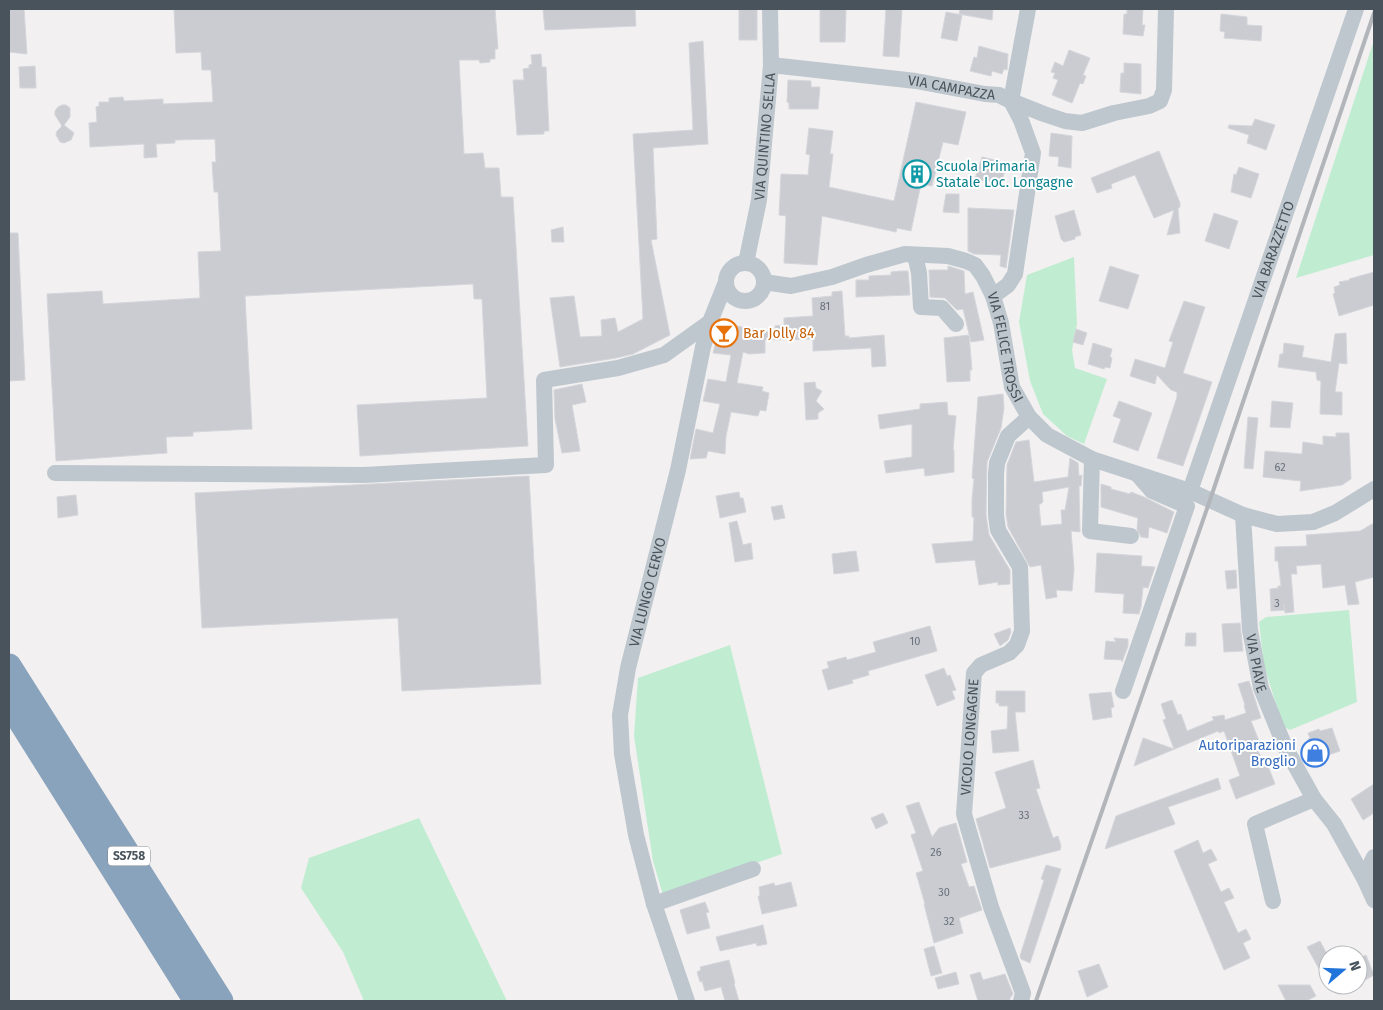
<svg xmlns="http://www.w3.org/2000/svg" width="1383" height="1010" viewBox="0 0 1383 1010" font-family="'Fira Sans',sans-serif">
<rect width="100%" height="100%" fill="#f2f0f0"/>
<path fill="#c0edd1" d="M1374,40V255L1296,278Z
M1074,257L1077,324L1072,350L1075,368L1107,379L1084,444L1067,436L1043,414L1030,381L1019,322L1027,275Z
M1349,610L1357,702L1290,730L1283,726L1264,666L1259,622L1266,617Z
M730,645L782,854L663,895L653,861L634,736L638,678Z
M419,818L507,1001H364L343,952L301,888L309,858Z"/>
<path fill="#caccd2" stroke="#d4d6db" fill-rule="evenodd" d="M9,9H24L27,54L9,52Z
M174,9H495L498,49H495V59H490V62L480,63L479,60H459L464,154L483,153L485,168H499L501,197H513L528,446L360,456L357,405L487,398L482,299H474L473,284L245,296L252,429L193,432V436L166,437L167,453L56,461L47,294L102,291L103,304L200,298L198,252L221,251L218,192H214L212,162H216L215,139L175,140V143L156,144L157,157L144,158V144L90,147L89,123L97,122L96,107L99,106V102H109V98L123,97L124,101L163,99V104L213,102L211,70H202L201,52L176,53Z
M543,9H635L636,26L545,30Z
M739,9H757V40H739Z
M820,9H846L845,42H820Z
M886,9H902L899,57L883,56Z
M960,9H993L992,20L959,14Z
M1127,9H1143L1142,25H1145L1143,36L1123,34L1124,14H1127Z
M946,12L962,15L957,41L941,38Z
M1221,14L1247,17V25L1262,26L1261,41L1224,38L1225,32L1220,31Z
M703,41L708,144L653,148L657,239L651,240L670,335L633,354L616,358L560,367L550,298L574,296L580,337L602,336L601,320L615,318L618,332L643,319L633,134L693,130L689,43Z
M979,46L1008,54L1007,70L1004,69L1002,74L992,71L991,76L970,71L974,57L977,58Z
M1069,50L1090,58L1083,75L1086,76L1083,84L1080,83L1072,103L1052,95L1058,80L1053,78L1055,73L1051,72L1055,62L1063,66Z
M541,54L542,67H546L549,131H544V134L517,135L513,80H524L523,69L529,68V65L532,64L531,55Z
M1124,63L1141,64V94L1120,92L1121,73H1124Z
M35,66L36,88H20L19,67Z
M788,80L811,81V87H820L818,109H789V103L787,102Z
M916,102L966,112L958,145L943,142L932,186L921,184L911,231L897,228L896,232L822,216L817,265L784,263L786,216L779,215L781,174L808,175L810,155L806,154L809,128L833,131L830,154H833L829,187L894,201Z
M62,105H66L70,108V117L64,125L74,133L71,140L64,143L60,142L56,135L57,131L62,126L55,115V111L58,107Z
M1255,119L1275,125L1266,150L1247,143L1249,135L1228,128L1229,125L1252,126Z
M1051,133L1072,136L1071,168L1058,166L1059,157L1049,156Z
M1159,151L1180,203V207L1178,208L1180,233L1167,235L1174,210L1154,218L1135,175L1111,184L1112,188L1097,193L1091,178Z
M982,157L1007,163L1001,184L975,179Z
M1239,167L1259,174L1251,198L1231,192L1234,174L1236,175Z
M946,194H959V213L943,212Z
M968,208L1014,210L1006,268L1000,266L1001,255L974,254L968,251Z
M1074,210L1081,235L1075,237V239L1064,242L1061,239L1055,216Z
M1214,213L1238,221L1229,249L1205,241Z
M563,227L564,242H552L551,230Z
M9,233H18L25,380L9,381Z
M948,266L964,271L965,294L973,292L984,340L971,342L963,309L957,310L945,298L930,297L929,270H948Z
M1110,266L1139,275L1128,309L1099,301Z
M901,271H908L910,295L856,297V280H869V276L891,275V272Z
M1374,272V305L1339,316L1333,294L1335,293L1334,287L1340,285L1339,282L1350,280L1349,279Z
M842,291L845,336H849V338L884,335L886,366L872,367L871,348L813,351V339L765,340V353L749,354L743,352L737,383L763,387L762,391L769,393L766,411L760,410L758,416L731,412L726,436L725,454L708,451L706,458L690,459L696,429L713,433L720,404L703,401L708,379L726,382L731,355L713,353L721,323L775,333V326L784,325V318L813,316L812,298L832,296V292Z
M1184,301L1205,307L1183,373L1212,382L1183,466L1157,458L1177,397V392L1171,390L1157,375L1155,384L1130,376L1135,359L1165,368L1173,342L1169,341Z
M1076,329L1087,333L1083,345L1073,342Z
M1346,333L1347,364L1339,363L1335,392H1342V415L1320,414L1321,381L1317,380L1316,372L1278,367L1280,354H1283L1284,343L1304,346L1302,357L1331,362L1335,334Z
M969,335L972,370H970V381L947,382L944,338Z
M1093,343L1112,349L1110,357L1112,358L1110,368L1105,367L1104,369L1088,364Z
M815,382L816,388L822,391L816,401L824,409L818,413V419L806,420L804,383Z
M582,384L586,402L572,405L580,451L562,453L555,419L554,390Z
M1003,394L1004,408L1001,428L987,462L986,515L989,535L1010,570V584L998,585V582L979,585L975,560L936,563L932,544L973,541L974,517H972V499L974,479L972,478L978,397Z
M1119,401L1152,413L1138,451L1113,442L1121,419L1113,416Z
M1272,401L1293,403L1290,428L1270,427Z
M947,402L948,415L956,416L953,450H954V472L925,476L924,468L886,473L884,461L912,457V424L880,429L878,415L920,409V404Z
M1248,417L1258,418L1253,469L1244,468Z
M1336,433H1349L1351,479L1342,485L1300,491L1301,481L1263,477L1265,451L1302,454L1303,442L1323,445V436L1336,437Z
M1029,440L1034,482L1068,477L1070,458L1078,463L1079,476L1082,475L1081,486H1079L1080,532L1071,531L1074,569L1072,591L1056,590L1057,597L1046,599L1041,565L1030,567L1008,527L1006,514L1007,465L1016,442ZM1069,487L1065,510H1061L1062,524L1041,526L1039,505L1043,502L1042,492Z
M529,476L541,684L402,691L398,618L202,628L195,493Z
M1101,484L1111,487V489L1130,494L1131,492L1144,497L1174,512L1167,533L1149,527L1148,538L1141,537L1137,529L1138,518L1101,507Z
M739,492L740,498H743L746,512L720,518L716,496Z
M76,495L78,515L58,518L57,497Z
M782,505L785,518L774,520L771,507Z
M737,521L743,545L751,543L753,559L735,562L729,523Z
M1374,523V577L1355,582L1359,604L1348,605L1345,585L1323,588L1321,564L1296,566L1297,574H1291L1294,612L1285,613L1284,604L1285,610L1271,611L1270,589L1278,588V586H1281L1278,561H1275V547L1307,546L1306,535L1360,531Z
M856,551L859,571L834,574L832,554Z
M1097,553L1142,556L1141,566L1155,567L1148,588L1143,587L1141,607L1139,614L1123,613L1124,594L1095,592Z
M1236,570L1237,588L1227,589L1225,571Z
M1240,623L1243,651L1224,652L1222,624Z
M930,626L937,651L868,671L869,675L852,680L853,683L828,690L822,670L829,668L827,662L846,657L847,660L876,652L873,642Z
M1010,628L1011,632L1008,640L1000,646L994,634Z
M1186,633H1196V646H1185Z
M1114,638L1128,639V646L1122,662V660L1104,659L1106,641L1116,642Z
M944,668L947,676L950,675L956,690L952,691L955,699L937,706L925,675Z
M1249,681L1261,718L1251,721L1261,746L1257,748L1265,767L1268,766L1275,784L1236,799L1229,780L1240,776L1224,731L1219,733L1218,731L1134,766L1143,738L1174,749L1163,720L1166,719L1161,704L1172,700L1178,715L1181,714L1187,731L1214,720L1212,717L1224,715L1225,720L1246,713L1244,705H1245L1238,684Z
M996,691H1025V712H1015L1019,751L993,753L991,731L1007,729L1008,706H999V703H996Z
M1111,692L1114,707L1111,708L1112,717L1093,720L1089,694Z
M1332,728L1340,751L1314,760L1308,739L1310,738L1308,733L1319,729L1320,731Z
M1033,760L1040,788L1036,789L1053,838L1058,836L1061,846L1060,850L990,868L976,819L1006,808L995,772Z
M1218,778L1221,789L1168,807L1175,824L1105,849L1116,816Z
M1374,784V813L1363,820L1351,799Z
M919,802L932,837L939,828L956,823L967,862L961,864L969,887L974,886L982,910L959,918L963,933L934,943L924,904H925L916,873L923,871L911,835L916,833L906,806Z
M883,813L888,823L876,829L871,818Z
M1198,840L1203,853L1211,849L1217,860L1208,864L1221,892L1229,888L1234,898L1224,902L1238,933L1246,929L1251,939L1243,943L1250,958L1224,970L1174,851Z
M1046,865L1061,869L1030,963L1021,959L1020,956L1044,880L1041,879Z
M791,882L797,906L762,914L758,896H760L759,887L774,883L775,886Z
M705,902L709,912L706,913L710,928L687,934L680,910Z
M763,925L767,944L757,946L756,943L720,951L716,937Z
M1320,941L1328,956V964L1319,969L1307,947Z
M934,946L942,973L931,976L924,949Z
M1366,955L1374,975L1358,984V959Z
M729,960L735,983L734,984L739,1001H725L721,987L705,991L702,981L700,982L697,972L701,970L700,967Z
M1099,964L1108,987L1087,997L1078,971Z
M956,972L959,984L938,989L935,978Z
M980,972L983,980L1005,974L1013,994L1010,998V1001H978L970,975Z
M1278,985H1310L1316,996L1306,1001H1286Z"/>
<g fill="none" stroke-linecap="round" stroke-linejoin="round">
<g stroke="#bec7ce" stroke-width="16">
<path d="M1028,9L1011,101L1044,114L1065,121L1082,123L1114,113L1149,106L1160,101L1164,90L1166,9"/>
<path id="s1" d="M771,65L916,81L985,94L999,95L1011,101L1021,120L1033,153L1015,274L1008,285L993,296"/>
<path d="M915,255L919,273L921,307L942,308L956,324"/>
<path id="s2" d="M746,263L759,200L771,65L770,9"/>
<circle cx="745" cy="282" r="19"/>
<path id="s3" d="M764,282L791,286L832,277L866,265L905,254L948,256L966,261L975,265L983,276L993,296L1001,323L1012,387L1029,417L1047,435L1092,459L1190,491L1243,515L1277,524L1313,522L1335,513L1374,489"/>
<path d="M1092,459L1090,531L1131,536"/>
<path d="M55,473L364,475L546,465L544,380L618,368L664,355L710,322"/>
<path id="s4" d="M1190,491L1356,9"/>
<path id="s5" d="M1243,515L1250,630L1261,688L1285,747L1314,799L1334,824L1364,878L1374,900"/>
<path d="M1123,691L1187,506L1152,491L1138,475"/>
<path d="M1364,878L1374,857"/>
<path d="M1273,901L1255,824L1314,799"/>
<path d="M654,904L753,869"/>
<path id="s6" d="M687,1001L654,904L636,835L622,754L620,715L628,668L678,470L703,347L710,322L726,282"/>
<path id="s7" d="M1021,1001L1023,993L991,907L964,814L974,673L981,665L1009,653L1017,645L1022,631L1020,567L998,530L996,515V474L997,463L1008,436L1029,417"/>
</g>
<path stroke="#8aa3bc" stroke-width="25" d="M9,666L221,1001
M9,703L196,1001"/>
<path stroke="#b2b5ba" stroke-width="4" d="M1036,1001L1210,500L1374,13"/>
</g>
<defs>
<g id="building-ring" transform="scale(1.4375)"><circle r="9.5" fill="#fff" stroke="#0f9aa8" stroke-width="1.5"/><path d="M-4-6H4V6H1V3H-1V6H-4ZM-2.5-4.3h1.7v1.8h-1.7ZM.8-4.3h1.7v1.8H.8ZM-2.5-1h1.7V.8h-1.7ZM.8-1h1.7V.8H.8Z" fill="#0f9aa8"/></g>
<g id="bar-ring" transform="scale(1.4375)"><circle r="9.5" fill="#fff" stroke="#e8710a" stroke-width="1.5"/><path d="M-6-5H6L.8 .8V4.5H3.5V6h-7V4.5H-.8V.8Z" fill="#e8710a"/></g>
<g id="shop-ring" transform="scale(1.4375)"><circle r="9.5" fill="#fff" stroke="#3f7fe0" stroke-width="1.5"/><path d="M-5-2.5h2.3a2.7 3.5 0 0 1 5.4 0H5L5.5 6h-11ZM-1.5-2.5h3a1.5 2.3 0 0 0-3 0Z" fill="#3f7fe0"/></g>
</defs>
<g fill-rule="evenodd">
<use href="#building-ring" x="917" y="174"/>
<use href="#bar-ring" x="724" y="333"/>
<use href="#shop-ring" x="1315" y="753"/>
</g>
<g text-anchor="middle" stroke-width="4" stroke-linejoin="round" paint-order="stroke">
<g font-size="11" fill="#68717a">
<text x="825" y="310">81</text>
<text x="1280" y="471">62</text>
<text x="1277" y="607">3</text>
<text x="915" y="645">10</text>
<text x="1024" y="819">33</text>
<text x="936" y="856">26</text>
<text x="944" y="896">30</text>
<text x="949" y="925">32</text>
</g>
<rect fill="#fff" stroke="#7f878d" stroke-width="1" x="108" y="846.5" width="42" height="19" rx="4"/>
<g font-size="12" font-weight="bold" fill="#48535c">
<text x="129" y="860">SS758</text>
</g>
<g font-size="14" fill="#48535c" stroke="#fff">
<text dy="5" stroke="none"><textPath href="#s1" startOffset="182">VIA CAMPAZZA</textPath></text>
<text dy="5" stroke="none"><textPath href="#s2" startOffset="128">VIA QUINTINO SELLA</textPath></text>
<text dy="5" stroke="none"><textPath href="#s4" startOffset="255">VIA BARAZZETTO</textPath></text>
<text dy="5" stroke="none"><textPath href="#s3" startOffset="306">VIA FELICE TROSSI</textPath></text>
<text dy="5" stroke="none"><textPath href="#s6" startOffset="421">VIA LUNGO CERVO</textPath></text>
<text dy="5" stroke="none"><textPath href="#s5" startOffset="149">VIA PIAVE</textPath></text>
<text dy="5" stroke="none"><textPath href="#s7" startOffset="274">VICOLO LONGAGNE</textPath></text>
</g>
<g font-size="14" fill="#0d838f" stroke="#fff" text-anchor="start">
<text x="936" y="171">Scuola Primaria<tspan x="936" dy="16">Statale Loc. Longagne</tspan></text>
</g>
<g font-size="14" fill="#c56008" stroke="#fff" text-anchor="start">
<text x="743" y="338">Bar Jolly 84</text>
</g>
<g font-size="14" fill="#366cbe" stroke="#fff" text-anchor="end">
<text x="1296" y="750">Autoriparazioni<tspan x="1296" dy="16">Broglio</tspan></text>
</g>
</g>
<rect width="1383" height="1010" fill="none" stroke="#48535c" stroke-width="20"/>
<g transform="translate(1343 970) rotate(71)"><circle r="24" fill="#ffffff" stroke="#b6babe"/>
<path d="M0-4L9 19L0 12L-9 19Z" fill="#2174da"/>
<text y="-8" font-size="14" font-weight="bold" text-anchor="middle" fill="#48535c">N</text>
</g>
</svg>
